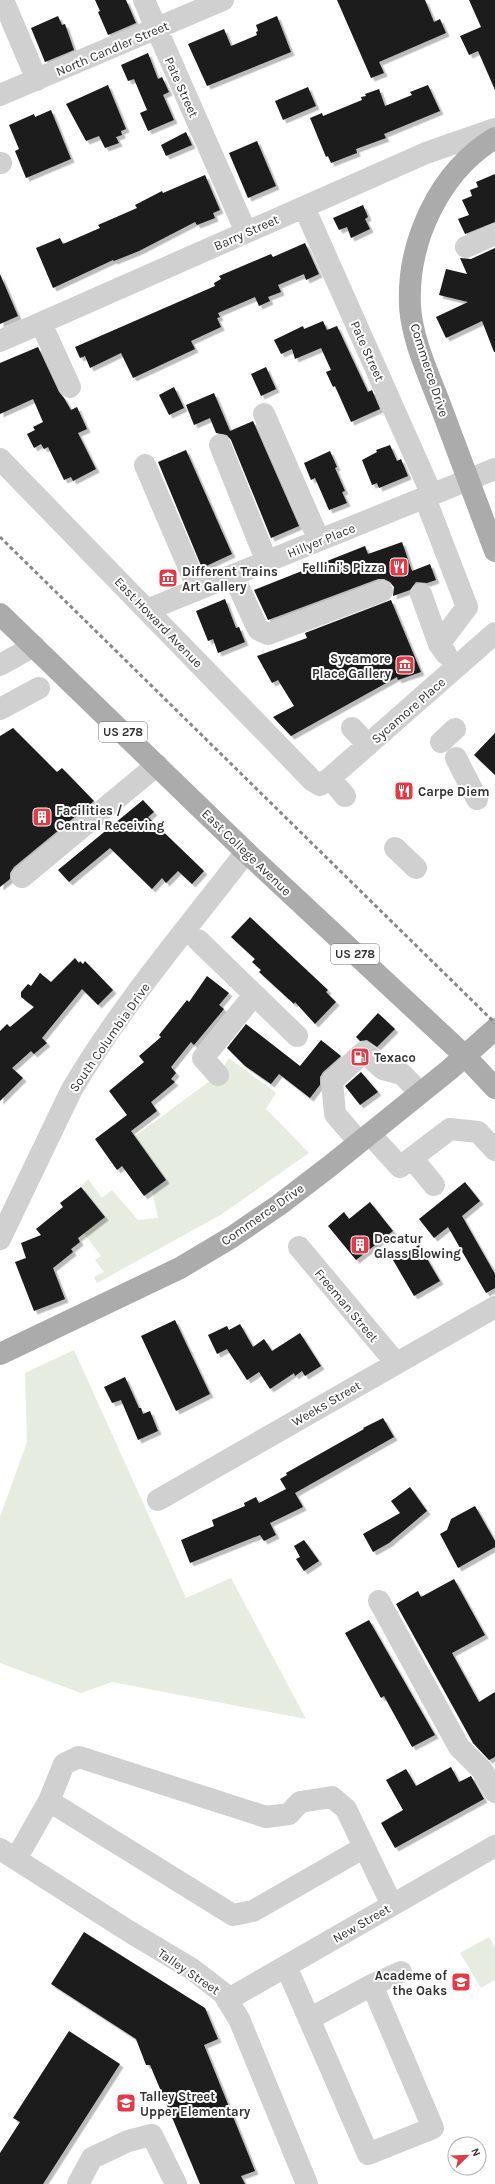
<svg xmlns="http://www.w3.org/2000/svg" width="495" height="2184" viewBox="0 0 495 2184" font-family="Karla,sans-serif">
<defs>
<filter id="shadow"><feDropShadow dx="3.5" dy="3.5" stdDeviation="0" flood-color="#0004"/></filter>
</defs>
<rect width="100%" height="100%" fill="#fff"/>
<path fill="#e6ecdf" d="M229,1058L276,1093L266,1109L309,1153L222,1214L97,1283L94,1277L104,1272L95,1260L101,1256L84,1233L105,1216L81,1187L88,1179L102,1198L112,1190L138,1220L158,1218L152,1190L166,1180L135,1136L218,1075Z
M74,1350L186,1598L231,1578L306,1719L112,1682L81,1693L0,1663V1517L27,1442L25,1373Z
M489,1937L495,1948V1980L481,1988L460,1953Z"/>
<path fill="#1a1a1a" filter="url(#shadow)" d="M95,0H126L136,23L108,35L98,12L100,11Z
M337,0H425L434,22L440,19L446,33L379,62L384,73L371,78Z
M469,0H495V90L478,51L469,55L460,36L481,27Z
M58,16L62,25L65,24L74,50L45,62L31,28Z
M277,16L291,52L207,86L188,44L224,29L231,46L257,35L256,32L258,31L256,25Z
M148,53L158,79L162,77L169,92L163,95L174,120L148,131L140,113L147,110L134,79L128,81L121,65Z
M108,85L126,129L121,131L122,135L116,137L119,143L105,148L99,136L86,141L66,104Z
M428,85L440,111L384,134L386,138L356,149L357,153L331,163L328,156L326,157L310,118L322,113L323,116L362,100L361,97L366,96L365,94L379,89L385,106L412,95L410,92Z
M308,87L316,106L283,120L275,101Z
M51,110L71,159L26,178L15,151L19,149L9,125L34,114L35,117Z
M186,132L192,145L166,156L161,145Z
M257,141L276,186L248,198L229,153Z
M495,174V222L465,234L458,219L469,215L462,200L472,196L470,190L478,187L476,182Z
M205,175L220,210L213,213L215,218L197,225L195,222L139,251L114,261L113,260L53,288L36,248L60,238L63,244L100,228L98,225L137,208L135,205L162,191L163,193Z
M363,205L368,217L365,219L370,229L351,238L347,227L339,230L333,218Z
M305,243L319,274L306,280L304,274L278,285L281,292L268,297L270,301L259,306L255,297L218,313L220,317L217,318L221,327L191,341L195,349L133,378L121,353L90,368L85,356L80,358L75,347L215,286L214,283L221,279L219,276L271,254L273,257Z
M495,248V352H494L482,321L446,338L436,317L468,302L439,295L446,269L467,274L460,258L471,259Z
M0,274L18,316L0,324Z
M323,321L327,330L337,326L368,392L372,390L380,409L351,422L335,386L333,387L326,372L331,370L321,348L295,359L292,349L281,354L274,340L303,326L304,329Z
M38,347L59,392L64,398L71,410L77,407L87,429L78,433L96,469L73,481L71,477L64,480L48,447L44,449L41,444L34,448L27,434L35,430L33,427L43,422L33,399L0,414V363Z
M266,367L276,389L261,396L251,374Z
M174,387L184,408L169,415L159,395Z
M214,393L230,431L253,421L299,526L271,538L231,440L227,435L216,433L210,418L194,425L186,405Z
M390,445L397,461L401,459L408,476L379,488L377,483L372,485L362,460L377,452L376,450Z
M186,450L232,554L202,568L158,462Z
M330,451L337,467L335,468L345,491L342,492L347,503L329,510L315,478L311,480L304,463Z
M402,542L412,571L430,564L436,580L427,583L416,582L410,590L393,596L394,587L390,582L384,579H378L268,620L254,590L365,546L368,554Z
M225,599L236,628L239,627L245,642L218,653L213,639L208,641L196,611Z
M391,600L421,672L398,680L397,677L291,736L273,717L294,706L278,680L272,683L257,656L307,638L305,633Z
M13,728L57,772L62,768L94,801L14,867L10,873V879L0,887V736Z
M495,733V775L474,755Z
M143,800L154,812L148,817L204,871L192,884L178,871L166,883L162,878L152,889L110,848L69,882L58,870Z
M250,917L328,990L326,992L336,1002L315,1024L295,1002L294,1004L259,972L261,970L252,962L255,959L231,937Z
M75,958L79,963L80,961L83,964L85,961L113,990L98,1005L82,989L42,1038L47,1043L34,1054L31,1051L12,1068L23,1078L0,1101V1031L7,1024L10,1027L34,1007L21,997V992L28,984L31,986L40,973L51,982Z
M207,976L229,993L219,1005L224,1009L194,1045L191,1042L171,1067L176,1073L171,1079L175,1082L151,1102L157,1111L131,1131L166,1180L144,1196L122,1166L117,1170L95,1139L127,1115L109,1091L144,1062L139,1056L161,1037L159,1035L187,1000L189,1002Z
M378,1013L395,1029L377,1047L367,1040L360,1041L356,1037Z
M246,1024L300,1066L321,1040L341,1056L323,1072L320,1077V1085L310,1098L279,1074L271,1084L245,1066L227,1048Z
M361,1072L378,1092L360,1105L345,1086Z
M465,1182L480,1201L462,1216L495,1274V1288L486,1293L448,1227L434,1238L419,1219Z
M81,1187L105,1217L78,1238L80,1242L71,1249L73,1252L53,1268L65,1299L34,1311L15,1262L26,1258L21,1243L41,1235L36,1229L63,1207L60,1203Z
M370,1202L393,1231L356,1260L328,1226L344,1212L349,1219Z
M419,1245L440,1281L414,1296L393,1260Z
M175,1320L210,1394L176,1411L141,1336Z
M240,1324L253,1347L264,1339L272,1351L300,1333L321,1366L305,1376L302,1371L295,1376L294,1373L270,1389L259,1372L247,1380L227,1349L217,1354L208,1335L227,1326L229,1330Z
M125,1377L139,1408H141L143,1414L150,1411L158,1431L138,1440L121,1400L112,1403L104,1387Z
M383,1418L394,1437L295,1493L303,1507L270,1523L276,1535L264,1541L260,1535L190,1563L181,1540L214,1526L212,1520L245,1506L244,1503L256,1497L259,1503L286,1489L280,1479L287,1475L286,1473L364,1429L363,1428Z
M410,1487L427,1511L389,1543L373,1552L363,1534L400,1513L391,1501Z
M475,1506L495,1541V1547L458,1568L440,1534L447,1530L451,1519Z
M304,1540L319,1561L304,1571L296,1559L300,1557L294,1546Z
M454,1579L485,1635L452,1653L479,1702L495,1692V1757L489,1760L473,1743L396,1604L418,1591L421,1597Z
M369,1620L435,1735L412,1747L384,1696L381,1698L345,1633Z
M451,1767L459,1782L471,1776L484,1799L395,1848L381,1823L403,1810L386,1780L406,1769L416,1786Z
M84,1932L205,2008L218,2039L204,2045L255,2171L241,2176L245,2184H200L150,2065H146L136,2039L51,1984Z
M69,2031L120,2064L43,2184H0V2153L20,2122L13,2118Z"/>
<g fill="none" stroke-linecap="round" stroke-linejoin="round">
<path stroke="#d0d0d0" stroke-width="22" d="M3,0L37,80
M144,0L246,232
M0,95L223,0
M0,163H1
M304,207L432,495
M466,247L495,234
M41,323L70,387
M0,341L426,153L495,129
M264,414L319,540
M220,445L267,562
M0,459L313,781L320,785L330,778L495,633
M145,465L198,589
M425,498L467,607L439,644
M233,575L256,625L259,630L268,634L382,591
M421,594L439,644L446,654
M147,610L495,469
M0,665L34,646
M0,709L39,688
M352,728L368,745
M441,742L455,729
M456,758L477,799
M330,778L345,796
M395,848L416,868
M22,877L157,765
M198,940L297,1036
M218,1075L203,1058L254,995
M370,1134L400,1167L450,1129L478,1132L495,1150
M359,1142L335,1114L332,1081L364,1052L383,1069L402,1074L420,1093
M412,1158L434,1185
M0,1239L71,1091C120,1007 187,929 246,852
M299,1247L396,1363
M158,1500L495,1307
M379,1601L459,1747L482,1770L495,1792
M49,1801L233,1915L253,1911L363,1848
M0,1849L130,1932L192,1969L223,1993L239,2019L307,2184
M16,1859L49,1801L64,1764L79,1757L266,1817L289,1814L300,1802L332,1797L346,1809L392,1905
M286,1966L368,2154L433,2128L372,1985L309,2019
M372,1985L401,1972
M227,2000L495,1846
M78,2184L92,2158L128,2141L152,2135L176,2184"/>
<path stroke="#ababab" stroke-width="22" d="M495,138C439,172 407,242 410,306C412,340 429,375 441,407C459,455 477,503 495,551
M0,614L246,852L465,1056L495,1088
M0,1354L180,1268L232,1237L279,1205L330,1166L449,1070L495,1029"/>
<path stroke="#888" stroke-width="3" stroke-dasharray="4 3" stroke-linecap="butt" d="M0,537L495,1023"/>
</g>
<defs>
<g id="restaurant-square" transform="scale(1)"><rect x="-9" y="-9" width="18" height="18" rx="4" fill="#e63946" stroke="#fff"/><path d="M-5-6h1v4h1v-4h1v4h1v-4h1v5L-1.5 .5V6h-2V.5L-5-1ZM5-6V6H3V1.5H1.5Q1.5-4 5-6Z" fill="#fff"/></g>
<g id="museum-square" transform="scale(1)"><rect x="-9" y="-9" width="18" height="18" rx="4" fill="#e63946" stroke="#fff"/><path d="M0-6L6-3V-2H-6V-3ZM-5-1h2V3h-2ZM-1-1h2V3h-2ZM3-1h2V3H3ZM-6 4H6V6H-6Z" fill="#fff"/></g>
<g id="building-square" transform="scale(1)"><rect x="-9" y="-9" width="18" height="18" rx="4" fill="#e63946" stroke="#fff"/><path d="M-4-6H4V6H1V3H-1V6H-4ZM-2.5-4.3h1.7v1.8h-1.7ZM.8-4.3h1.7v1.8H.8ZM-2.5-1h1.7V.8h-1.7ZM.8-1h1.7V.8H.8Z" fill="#fff"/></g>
<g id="fuel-square" transform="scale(1)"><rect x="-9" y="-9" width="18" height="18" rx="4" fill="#e63946" stroke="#fff"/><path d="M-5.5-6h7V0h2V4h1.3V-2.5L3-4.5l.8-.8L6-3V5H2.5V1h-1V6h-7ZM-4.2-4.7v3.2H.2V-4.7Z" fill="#fff"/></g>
<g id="school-square" transform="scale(1)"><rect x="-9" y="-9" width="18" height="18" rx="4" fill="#e63946" stroke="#fff"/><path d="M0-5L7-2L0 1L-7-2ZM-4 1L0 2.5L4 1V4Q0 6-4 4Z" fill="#fff"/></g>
</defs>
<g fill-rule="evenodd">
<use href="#restaurant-square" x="399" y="567"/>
<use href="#museum-square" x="168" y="578"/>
<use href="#museum-square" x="405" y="665"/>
<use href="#restaurant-square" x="404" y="791"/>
<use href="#building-square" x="42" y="817"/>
<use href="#fuel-square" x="360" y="1057"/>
<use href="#building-square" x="360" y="1245"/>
<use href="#school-square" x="461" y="1982"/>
<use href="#school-square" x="126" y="2103"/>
</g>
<g text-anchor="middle" stroke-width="4" stroke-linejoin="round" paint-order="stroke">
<g fill="#fff" stroke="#707070" stroke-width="1">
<rect x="99" y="722" width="48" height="20" rx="3"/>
<rect x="331" y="944" width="48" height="20" rx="3"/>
</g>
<g font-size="12" font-weight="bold" fill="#333">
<text x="123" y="736">US 278</text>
<text x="355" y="958">US 278</text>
</g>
<g font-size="13" fill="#333" stroke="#fff">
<text transform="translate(112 48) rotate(-23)" y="5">North Candler Street</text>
<text transform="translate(182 87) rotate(66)" y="5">Pate Street</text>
<text transform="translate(246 232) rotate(-24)" y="5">Barry Street</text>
<text transform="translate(368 351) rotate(66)" y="5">Pate Street</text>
<text transform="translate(430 370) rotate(72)" y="5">Commerce Drive</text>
<text transform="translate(321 540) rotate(-22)" y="5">Hillyer Place</text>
<text transform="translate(159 622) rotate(46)" y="5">East Howard Avenue</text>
<text transform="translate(408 710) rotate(-41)" y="5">Sycamore Place</text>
<text transform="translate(247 852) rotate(44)" y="5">East College Avenue</text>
<text transform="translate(109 1037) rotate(-55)" y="5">South Columbia Drive</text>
<text transform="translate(262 1214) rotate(-35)" y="5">Commerce Drive</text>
<text transform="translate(347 1305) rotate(50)" y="5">Freeman Street</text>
<text transform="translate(326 1403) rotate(-30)" y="5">Weeks Street</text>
<text transform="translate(361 1923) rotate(-30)" y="5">New Street</text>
<text transform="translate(189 1971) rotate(34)" y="5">Talley Street</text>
</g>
<g font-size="13" font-weight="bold" fill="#333" stroke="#fff" text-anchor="start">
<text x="385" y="572" text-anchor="end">Fellini's Pizza</text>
<text x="182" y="576">Different Trains<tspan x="182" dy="15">Art Gallery</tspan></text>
<text x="391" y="663" text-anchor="end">Sycamore<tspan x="391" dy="15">Place Gallery</tspan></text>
<text x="418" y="796">Carpe Diem</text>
<text x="56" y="815">Facilities /<tspan x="56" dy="15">Central Receiving</tspan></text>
<text x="374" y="1062">Texaco</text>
<text x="374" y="1243">Decatur<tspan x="374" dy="15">Glass Blowing</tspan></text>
<text x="447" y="1980" text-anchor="end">Academe of<tspan x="447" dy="15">the Oaks</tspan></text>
<text x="140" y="2101">Talley Street<tspan x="140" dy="15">Upper Elementary</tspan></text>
</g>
</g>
<g transform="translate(467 2156) rotate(67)"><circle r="19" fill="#ffffff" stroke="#adadad"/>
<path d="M0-3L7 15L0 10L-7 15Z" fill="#e63946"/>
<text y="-6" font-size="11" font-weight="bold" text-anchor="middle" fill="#333333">N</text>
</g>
</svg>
